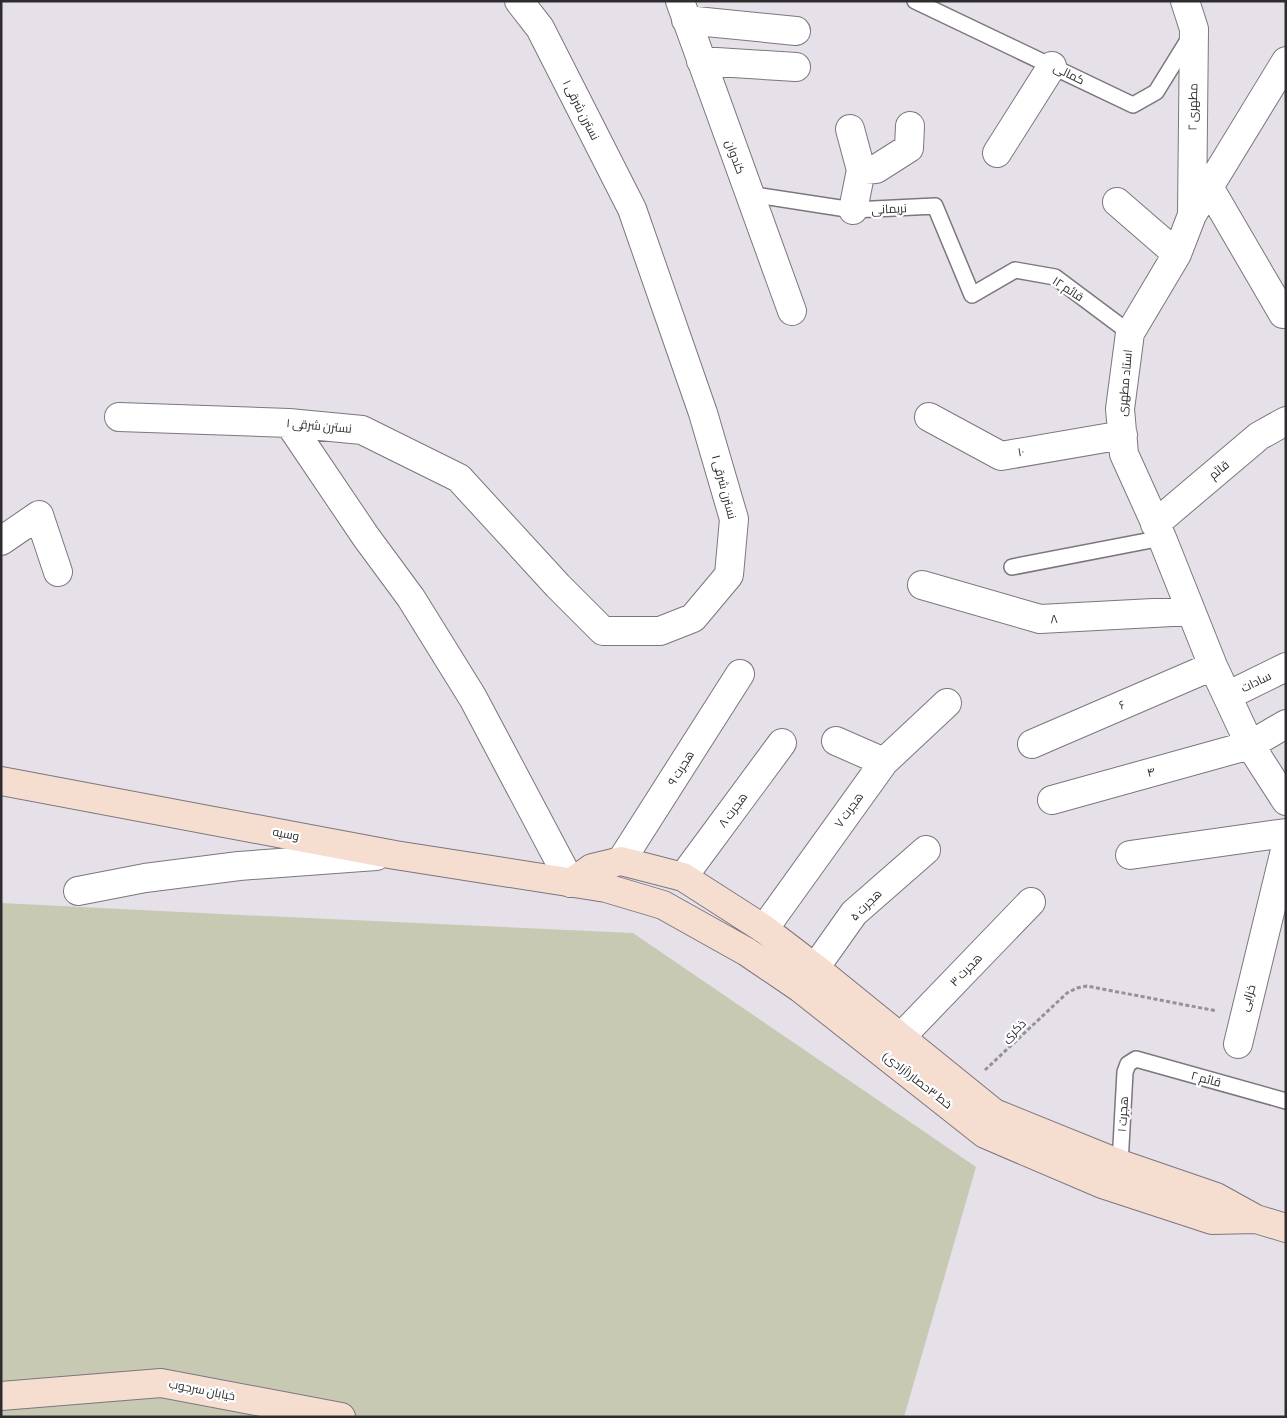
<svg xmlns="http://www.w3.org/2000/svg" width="1287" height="1418" viewBox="0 0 1287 1418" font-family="'Crimson Pro',Cairo,serif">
<rect width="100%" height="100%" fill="#e6e0e8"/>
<path fill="#c7c9b3" d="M1,903L241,915L633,933L976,1167L904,1417H1Z"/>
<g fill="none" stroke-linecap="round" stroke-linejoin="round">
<g stroke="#7c767d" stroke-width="18">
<path id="lane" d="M915,1L1133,105L1156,92L1190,37
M749,194L853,210L935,206L972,295L1015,270L1055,277L1130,333
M1012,567L1162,538
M1120,1164L1125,1072L1128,1064L1136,1059L1286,1101"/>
</g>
<g stroke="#7c767d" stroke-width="30">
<path id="street" d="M680,1L792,311
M1185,1L1194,29L1192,213
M686,20L796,31
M701,61L796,67
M1286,61L1192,215L1177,254L1130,333L1120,409L1124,454L1162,538L1213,666L1250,745L1286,801
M850,129L861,170L853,210
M997,153L1052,66
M861,170L876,169L909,148L910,126
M1209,187L1283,314
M1117,202L1177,254
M119,417L289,423L362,430L459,478L558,586L603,631H660L693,618L729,575L734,519L703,413L632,209L540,28L519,1
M929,417L1001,456L1123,435
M289,423L366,537L411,598L473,698L571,883
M1155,524L1259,436L1286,421
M1,541L39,515L58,572
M922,585L1040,619L1191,611
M1227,696L1286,667
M836,741L884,762
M1032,744L1213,666
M1052,800L1250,745L1286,724
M1130,855L1286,833
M621,861L740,674
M683,877L782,743
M78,891L145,878L239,866L376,856
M764,929L884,762L947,703
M815,968L854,913L926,850
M901,1037L1031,902
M1238,1044L1286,846"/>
</g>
<g stroke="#7c767d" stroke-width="30">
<path id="secondary" d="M1,781L395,855L606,888L663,905L747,952L800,988L985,1134L1102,1184L1212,1220L1256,1219L1286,1228
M571,883L592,868L621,861L683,877L764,929L815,968L994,1113L1120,1164L1216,1197L1254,1218
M1,1396L161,1383L341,1417"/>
</g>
<path stroke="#959197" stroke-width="3" stroke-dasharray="4 2.5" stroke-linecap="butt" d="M985,1070L1067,993L1077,988L1087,986L1217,1011"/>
<use href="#lane" stroke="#fff" stroke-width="15"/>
<use href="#street" stroke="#fff" stroke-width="28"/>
<use href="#secondary" stroke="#f5ddd0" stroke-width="28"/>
</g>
<g text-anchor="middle" stroke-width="4.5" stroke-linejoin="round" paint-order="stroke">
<g font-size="12" fill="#2e2c2f" stroke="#fff">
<text transform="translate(1069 74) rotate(26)" y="4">کمالی</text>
<text transform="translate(1193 107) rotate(-89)" y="4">مطهری ۲</text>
<text transform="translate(581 110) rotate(63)" y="4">نسترن شرقی ۱</text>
<text transform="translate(735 157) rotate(70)" y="4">کندوان</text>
<text transform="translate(889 209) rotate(-3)" y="4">نریمانی</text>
<text transform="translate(1068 289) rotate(33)" y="4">قائم ۱۲</text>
<text transform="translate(1125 383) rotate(-85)" y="4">استاد مطهری</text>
<text transform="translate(319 426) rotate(5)" y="4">نسترن شرقی ۱</text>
<text transform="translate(1021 452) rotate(-10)" y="4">۱۰</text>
<text transform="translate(1219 470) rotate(-40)" y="4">قائم</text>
<text transform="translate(724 487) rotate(75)" y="4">نسترن شرقی ۱</text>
<text transform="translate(1054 619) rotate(-3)" y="4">۸</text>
<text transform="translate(1256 682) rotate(-26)" y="4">سادات</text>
<text transform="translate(1122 705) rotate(-23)" y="4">۶</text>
<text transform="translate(681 768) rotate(-58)" y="4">هجرت ۹</text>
<text transform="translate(1151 772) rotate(-15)" y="4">۴</text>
<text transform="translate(733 810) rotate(-53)" y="4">هجرت ۸</text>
<text transform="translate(849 810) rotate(-54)" y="4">هجرت ۷</text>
<text transform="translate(286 834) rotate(11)" y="4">وسیه</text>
<text transform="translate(866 905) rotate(-45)" y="4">هجرت ۵</text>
<text transform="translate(966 970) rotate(-46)" y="4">هجرت ۳</text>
<text transform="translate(1248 998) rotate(-73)" y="4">خزایی</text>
<text transform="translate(1014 1031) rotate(-43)" y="4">ذکری</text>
<text transform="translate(1206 1079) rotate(15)" y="4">قائم ۲</text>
<text transform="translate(917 1080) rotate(38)" y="4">خط ۳حصار(آزادی)</text>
<text transform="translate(1123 1114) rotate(-86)" y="4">هجرت ۱</text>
<text transform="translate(202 1390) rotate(11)" y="4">خیابان سرجوب</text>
</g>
</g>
<rect width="1287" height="1418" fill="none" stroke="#2e2c2f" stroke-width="5"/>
</svg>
